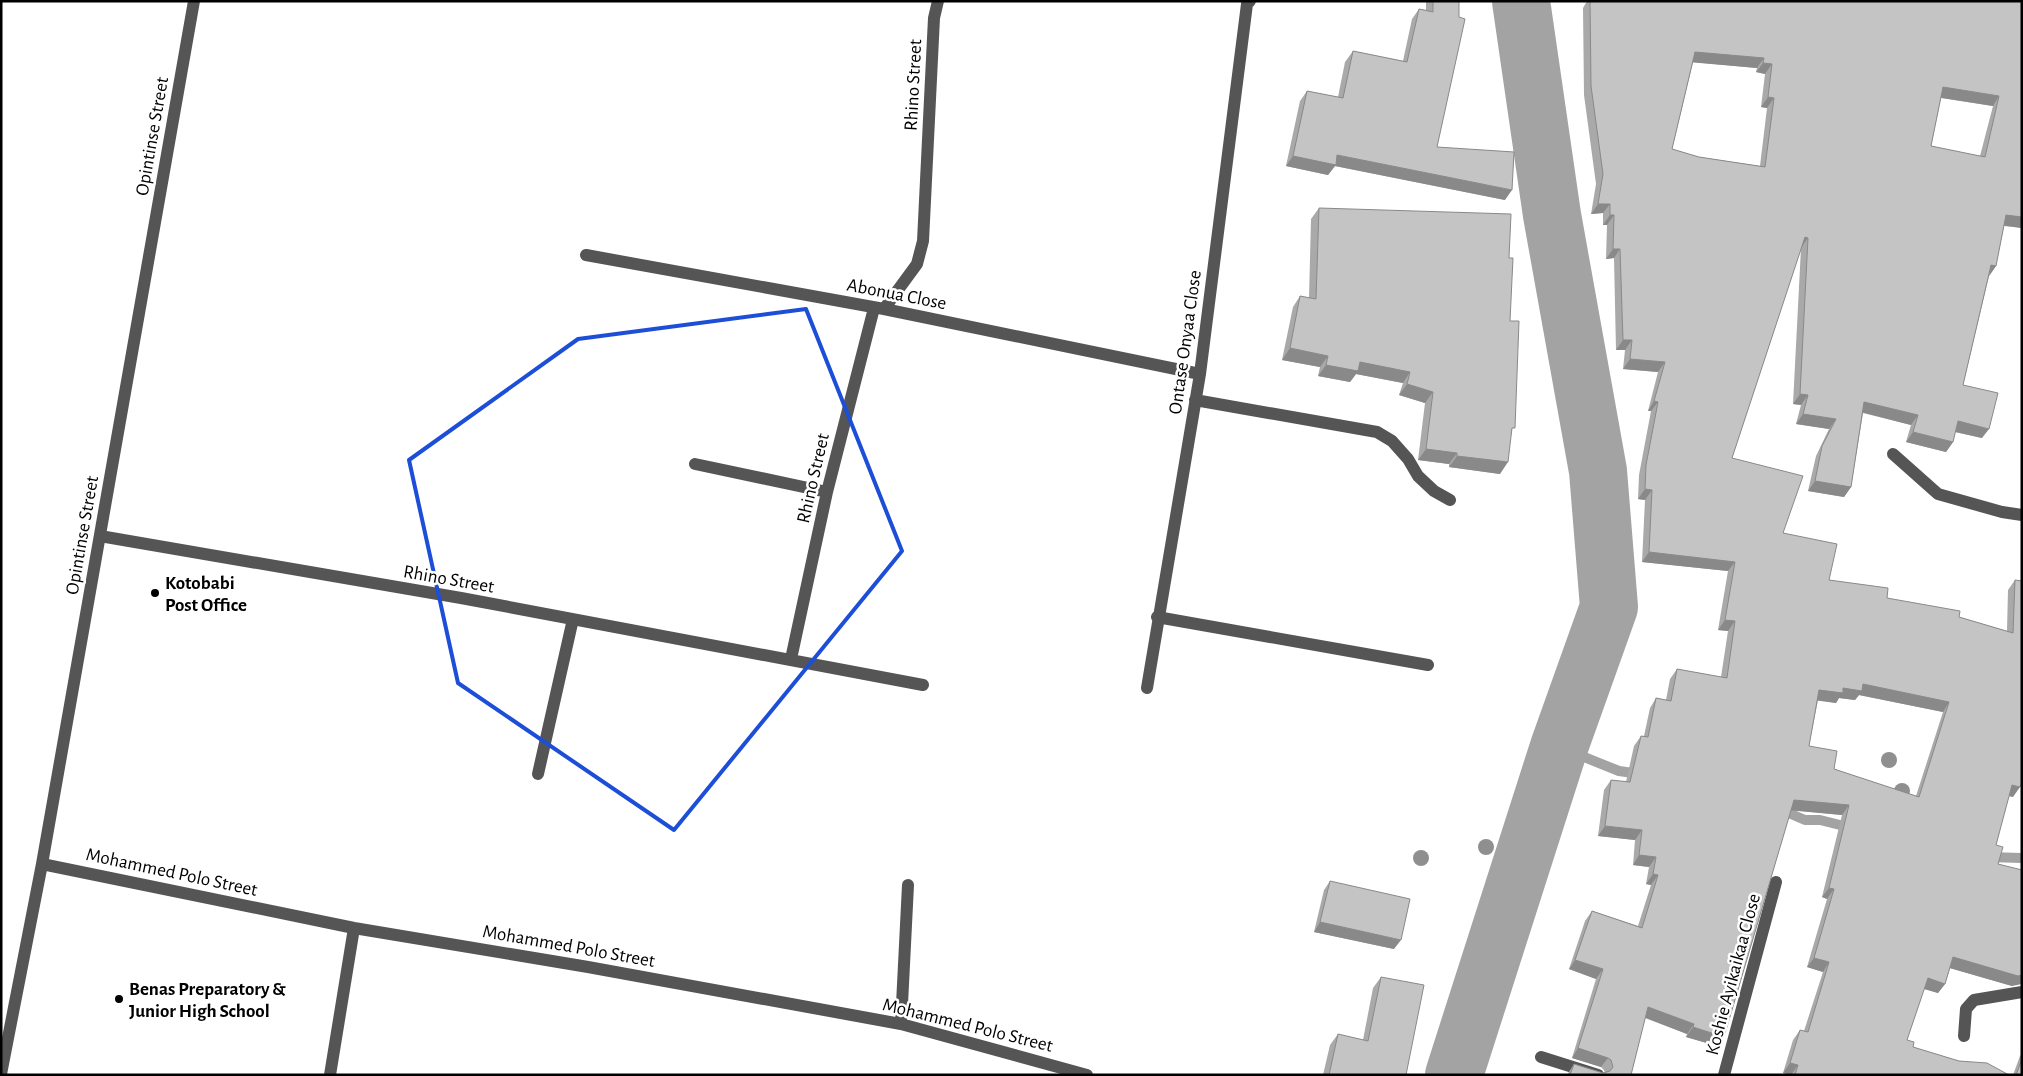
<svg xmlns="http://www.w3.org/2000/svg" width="2023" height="1076" viewBox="0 0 2023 1076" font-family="'Alegreya Sans',sans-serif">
<rect width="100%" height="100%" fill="#fff"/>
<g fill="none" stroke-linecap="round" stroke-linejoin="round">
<path stroke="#a3a3a3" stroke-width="10" d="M1559,747L1619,771L1640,774
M1777,808L1805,820H1820L1852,828
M1988,857L2022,858"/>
<path stroke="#a3a3a3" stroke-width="58" d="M1454,1075L1559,747L1609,607L1598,471L1552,215L1521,1"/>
<path stroke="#555" stroke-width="12" d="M586,255L884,309L1200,374
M884,309L917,264L923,241L934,18L938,1
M1195,400L1377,432L1392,441L1408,459L1418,476L1434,491L1450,500
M1893,454L1938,494L2002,512L2022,515
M695,464L827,492
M100,536L461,598L923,685
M1157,617L1428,665
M791,659L827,492L874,308
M1147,688L1200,374L1247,4L1250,1
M538,774L573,619
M42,864L354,928L588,967L901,1024L1087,1075
M901,1024L908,885
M1964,1036L1966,1009L1974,1000L2022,992
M1541,1057L1598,1075
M1,1074L42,864L194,1
M330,1075L354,928
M1724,1075L1776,882"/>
</g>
<g fill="#8f8f8f">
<circle cx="1889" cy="760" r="8"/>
<circle cx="1902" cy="791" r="8"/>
<circle cx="1486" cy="847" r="8"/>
<circle cx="1421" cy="858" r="8"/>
</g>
<path fill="#a9a9a9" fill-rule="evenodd" d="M1426,1H1459L1437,147L1505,200L1335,166L1328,175L1286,166L1300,101L1307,91L1338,97L1345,62L1353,51L1403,61L1412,19L1419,9L1426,10Z
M1587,1H2022V228L2004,226L1996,266L1989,276L1963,385L1982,438L1955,432L1953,442L1946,452L1906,442L1911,425L1863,413L1851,487L1844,497L1808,491L1816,456L1829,429L1796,424L1801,405L1793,404L1801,248L1732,458L1783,533L1829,580L1887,598L1959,617L2007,631L2008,590L2015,580L2013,797L2009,796L1996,845L2012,986L1950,968L1945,984L1938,993L1924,989L1907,1040L1913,1047L1959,1061L2009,1075H1790L1783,1073L1793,1040L1800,1030L1804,1031L1823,972L1807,967L1827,899L1822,897L1842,815L1791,810L1724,1037L1717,1046L1686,1037L1687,1034L1645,1018L1631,1075H1567L1574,1064L1603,1073H1605L1604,1070L1601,1067L1572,1058L1596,979L1569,969L1585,921L1592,911L1638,926L1651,885L1646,884L1649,867L1633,865L1635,840L1598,836L1604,790L1611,780L1626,782L1634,746L1641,736H1644L1650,708L1656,698L1666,700L1670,679L1677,669L1721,677L1728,631L1718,630L1728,571L1642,562L1645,500L1638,499L1639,475L1651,411H1648L1658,372L1623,369L1625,350H1616L1614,258L1606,259L1607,225H1603V213L1591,214L1596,184L1584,95L1583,8ZM1693,62L1757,68L1756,72L1765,74L1761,107L1767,108L1760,166L1699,157L1672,149ZM1941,98L1993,106L1980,156L1931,146ZM1859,695L1943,712L1916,796L1834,769L1809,746L1818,700L1836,703L1839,698L1855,700Z
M1319,208L1509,258L1512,432L1500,474L1449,467V464L1418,460L1425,403L1399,395L1403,383L1356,374L1350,382L1318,376L1320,367L1282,360L1293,307L1300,296L1309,298L1311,219Z
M1330,881L1394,949L1314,932L1324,890Z
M1381,977L1406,1075H1323L1330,1045L1338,1034L1363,1040L1373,988Z
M2022,1053V1075H2013L2020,1056Z"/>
<path fill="#898989" d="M1695,52L1764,58L1757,68L1688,62Z
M1763,63L1772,64L1765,74L1756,72Z
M1943,87L1999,96L1993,106L1936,97Z
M1768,97L1774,98L1767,108L1761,107Z
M1337,155L1512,190L1505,200L1335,166L1328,175L1286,166L1293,156Z
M1598,204H1610L1603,213L1591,214Z
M1610,215H1614L1607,225H1603Z
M2006,215L2022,217V228L2000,225Z
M1805,237L1808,238L1801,248Z
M1613,249H1620L1614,258L1606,259Z
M1991,265L1996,266L1989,276Z
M1623,340H1632L1625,350H1616Z
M1290,348L1328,356L1320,367L1282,360Z
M1630,359L1665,362L1658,372L1623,369Z
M1360,362L1410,372L1403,383L1356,374L1350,382L1318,376L1326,365Z
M1407,384L1433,392L1425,403L1399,395Z
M1800,394L1808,395L1801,405L1793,404Z
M1654,401L1658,402L1651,411H1648Z
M1864,402L1918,415L1911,425L1857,411Z
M1803,414L1836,419L1829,429L1796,424Z
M1958,421L1989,429L1982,438L1951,431Z
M1913,432L1953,442L1946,452L1906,442Z
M1426,449L1457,453L1449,464L1418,460Z
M1457,456L1508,462L1500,474L1449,467Z
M1815,481L1851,487L1844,497L1808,491Z
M1645,489L1652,490L1645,500L1638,499Z
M1649,552L1735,562L1728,571L1642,562Z
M1725,620L1735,621L1728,631L1718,630Z
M1863,684L1949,702L1943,712L1859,695L1855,700L1839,698L1836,703L1813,700L1819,690L1843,688Z
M2012,785L2020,787L2013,797L2005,795Z
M1794,800L1849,805L1842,815L1787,810Z
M1605,826L1642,830L1635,840L1598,836Z
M1639,855L1656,857L1649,867L1633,865Z
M1653,874L1658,875L1651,885L1646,884Z
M1829,888L1834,889L1827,899L1822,897Z
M1320,922L1401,940L1394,949L1314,932Z
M1953,957L2022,975V984L2012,986L1946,967Z
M1814,958L1829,962L1823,972L1807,967Z
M1575,960L1603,969L1596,979L1569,969Z
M1928,978L1945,984L1938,993L1921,988Z
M1648,1007L1694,1024L1687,1034L1641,1016Z
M1693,1027L1724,1037L1717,1046L1686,1037Z
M1578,1048L1608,1058L1601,1067L1572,1058Z
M1790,1063L1798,1065L1791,1075L1783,1073Z"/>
<path fill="#c4c4c4" stroke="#898989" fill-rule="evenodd" d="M1433,1H1459V17L1465,19L1437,147L1514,152L1512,190L1337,155L1336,165L1293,156L1307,91L1343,98L1353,51L1407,62L1419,9L1433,12Z
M1590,1H2022V217L2006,215L1996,266L1991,265L1963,385L1998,393L1989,429L1958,421L1953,442L1913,432L1918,415L1864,402L1851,487L1815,481L1822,446L1836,419L1803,414L1808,395L1800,394L1808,238L1805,237L1732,458L1803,476L1783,533L1837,544L1829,580L1888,588L1887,598L1960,611L1959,617L2013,633L2015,580L2022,581V781L2020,787L2012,785L1996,845L2003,847L1998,864L2022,870V975L2018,976L1953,957L1945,984L1928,978L1907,1040L1914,1042L1913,1047L1959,1061L1987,1063L2009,1075H1795L1798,1065L1790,1063L1800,1030L1808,1032L1829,962L1814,958L1834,889L1829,888L1849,805L1794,800L1724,1037L1693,1027L1694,1024L1648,1007L1631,1075H1570L1574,1064L1603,1073L1610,1071L1613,1067L1611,1060L1608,1058L1578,1048L1603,969L1575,960L1592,911L1642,928L1658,875L1653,874L1656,857L1639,855L1642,830L1605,826L1611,780L1630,782L1641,736L1648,737L1656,698L1671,701L1677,669L1727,678L1735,621L1725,620L1735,562L1649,552L1652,490L1645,489L1646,465L1658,402L1654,401L1665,362L1630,359L1632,340H1623L1620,249H1613L1614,215H1610V204H1598L1603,174L1591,86ZM1695,52L1764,58L1763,63L1772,64L1768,97L1774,98L1765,167L1699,157L1672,149ZM1943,87L1999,96L1985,157L1931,146ZM1863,684L1949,702L1919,797L1834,769L1837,751L1809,746L1819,690L1843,693V688L1862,691Z
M1319,208L1511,214L1509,258H1513L1510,321H1519L1515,428H1512L1508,462L1457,456V453L1426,449L1433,392L1407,384L1410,372L1360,362L1358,371L1326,365L1328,356L1290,348L1300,296L1316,299Z
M1330,881L1410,899L1401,940L1320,922Z
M1381,977L1424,985L1406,1075H1329L1338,1034L1368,1041Z
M2022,1059V1075H2016Z"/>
<path fill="none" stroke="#1d4ed8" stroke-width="4" stroke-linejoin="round" d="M806,309L902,551L674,830L458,683L409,460L578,339Z"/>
<g fill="#000" stroke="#fff" stroke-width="2">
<circle cx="155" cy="593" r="5"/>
<circle cx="119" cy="999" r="5"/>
</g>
<g text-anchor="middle" stroke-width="5" stroke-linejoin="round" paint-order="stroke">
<g font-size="19" fill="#000" stroke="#fff">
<text transform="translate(912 85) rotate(-87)" y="7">Rhino Street</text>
<text transform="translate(151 136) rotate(-80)" y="7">Opintinse Street</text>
<text transform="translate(897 293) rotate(11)" y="7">Abonua Close</text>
<text transform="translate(1184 342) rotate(-82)" y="7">Ontase Onyaa Close</text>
<text transform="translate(812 478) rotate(-77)" y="7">Rhino Street</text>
<text transform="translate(81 535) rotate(-80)" y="7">Opintinse Street</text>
<text transform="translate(449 578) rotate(10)" y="7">Rhino Street</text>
<text transform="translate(172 871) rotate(12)" y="7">Mohammed Polo Street</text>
<text transform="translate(569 945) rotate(10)" y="7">Mohammed Polo Street</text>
<text transform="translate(1732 974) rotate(-75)" y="7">Koshie Ayikaikaa Close</text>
<text transform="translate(968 1024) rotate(14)" y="7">Mohammed Polo Street</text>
</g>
<g font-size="19" font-weight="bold" fill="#000" stroke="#fff" text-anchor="start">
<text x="165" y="589">Kotobabi<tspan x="165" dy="22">Post Office</tspan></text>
<text x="129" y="995">Benas Preparatory &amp;<tspan x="129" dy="22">Junior High School</tspan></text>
</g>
</g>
<rect width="2023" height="1076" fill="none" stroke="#000000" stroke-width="5"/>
</svg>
